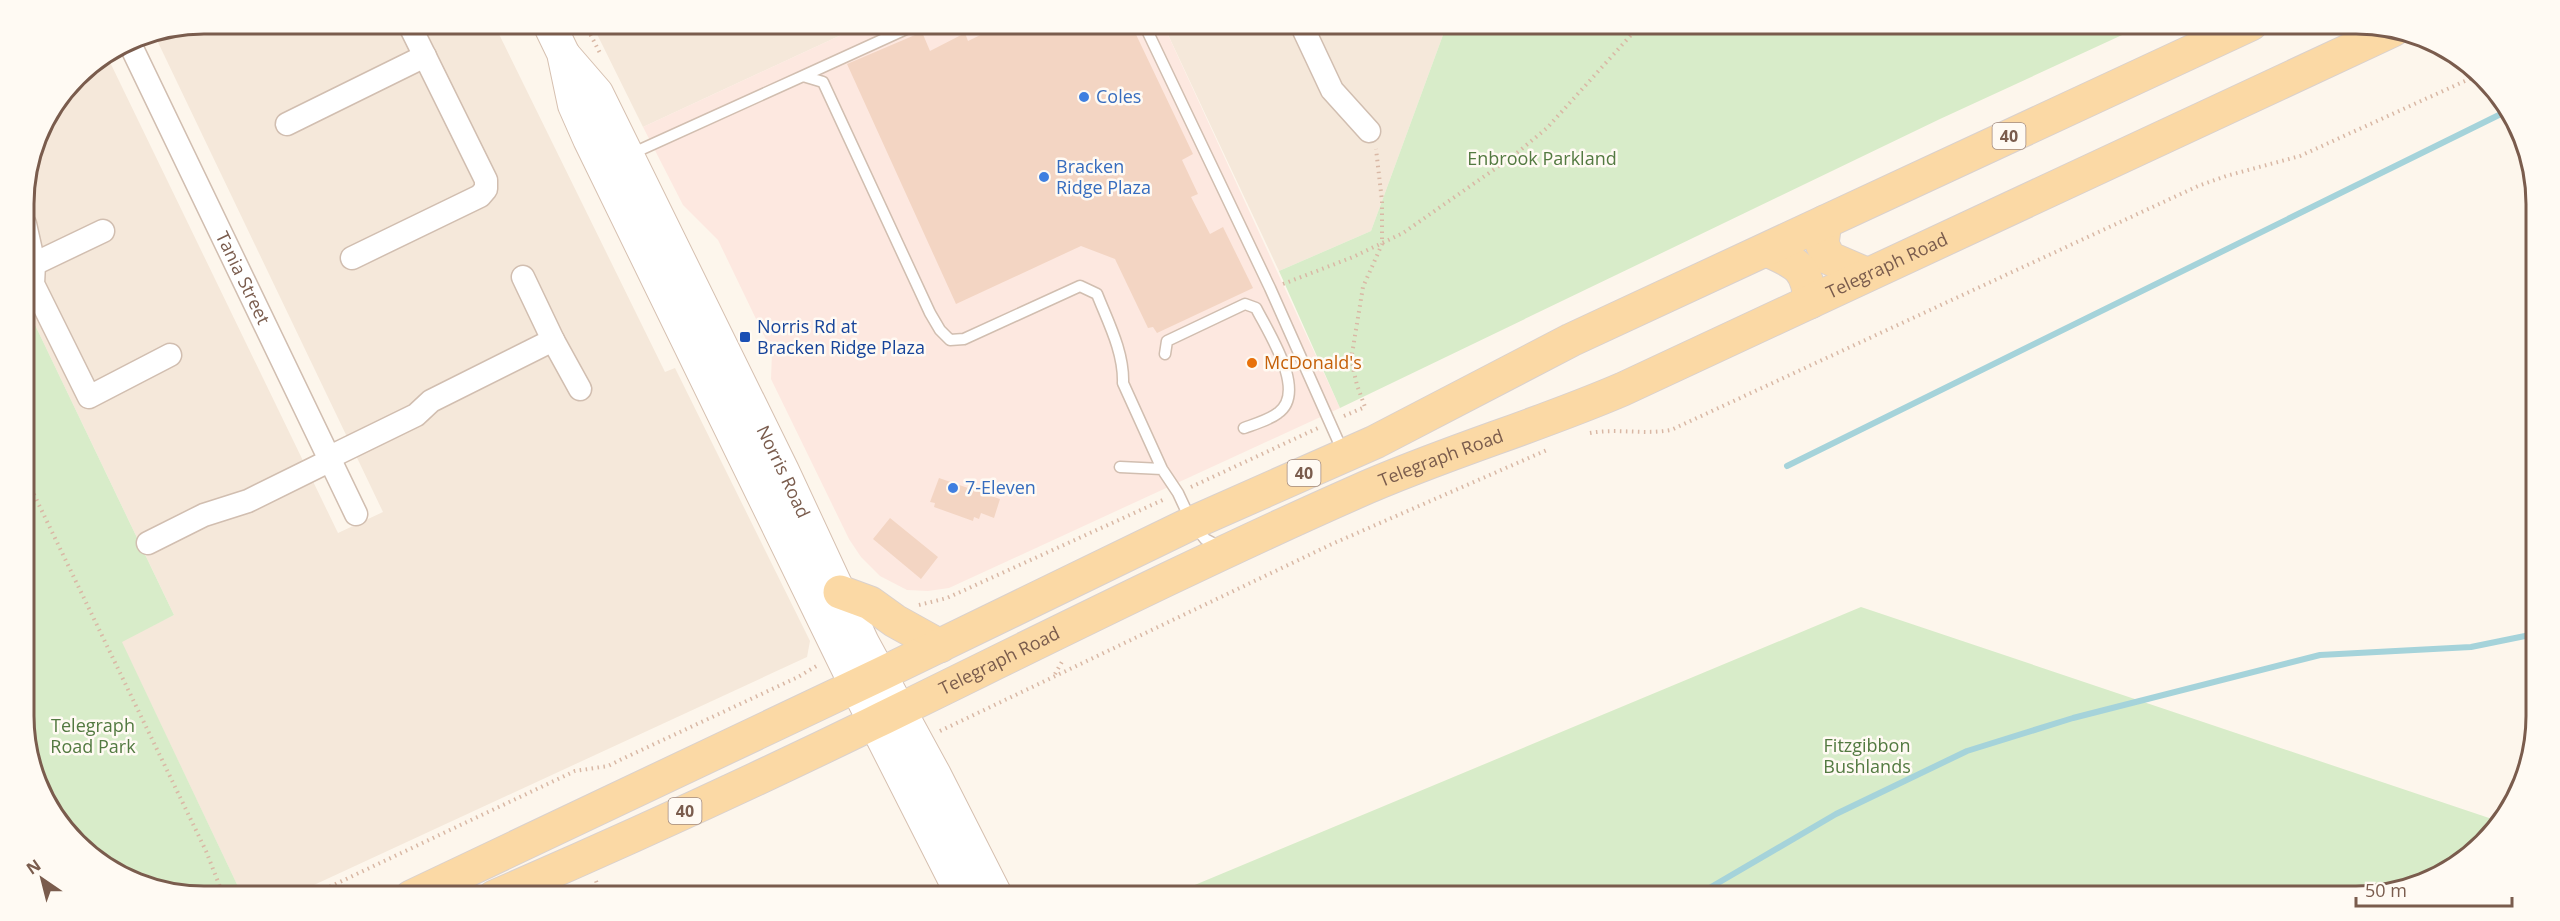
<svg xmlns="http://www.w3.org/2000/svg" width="2560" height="921" viewBox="0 0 2560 921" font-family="'Open Sans',sans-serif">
<rect width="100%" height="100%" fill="#fdf6ec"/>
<path fill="#f5e8da" d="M205,24H494L665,372L675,368L810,641L807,657L288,897H243L121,641L174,615L25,304L24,193L43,125L85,69L107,56L338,533L383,512L154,34Z
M592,24H865L643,127Z
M1163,24H1451L1443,35L1371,231L1279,271Z"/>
<path fill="#fde8e0" d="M865,24H1163L1340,408L949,588L928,591L907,590L880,576L861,557L849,539L771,379L772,352L718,240L683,205L643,127Z"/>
<path fill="#d8ecc9" d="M1451,24H2146L1940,119L1340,408L1279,271L1371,231L1443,35Z
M25,304L174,615L122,642L243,897H205L147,888L69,835L27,751Z
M1861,607L2501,822L2465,859L2424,883L2367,897H1166Z"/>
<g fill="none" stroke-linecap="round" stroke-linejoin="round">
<path stroke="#a5d3da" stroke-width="6" d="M1787,466L2507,111
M1694,897L1836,814L1967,751L2073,718L2320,655L2471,647L2525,636L2536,631"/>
</g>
<path fill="#f3d5c3" d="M1003,24H1131L1193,154L1182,160L1198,194L1191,197L1210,234L1223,227L1253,288L1157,333L1153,327L1148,328L1115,259L1081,246L956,304L847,64L922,32L930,51L965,33L968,41Z
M939,478L1000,499L994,518L981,513L979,519L974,517L973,521L934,507L935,503L930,502Z
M890,518L938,557L921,579L873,539Z"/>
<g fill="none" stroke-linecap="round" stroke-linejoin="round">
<g stroke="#d1beb0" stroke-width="13">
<path id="lane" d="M1144,24L1270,288L1343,452
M803,76L917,24
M631,154L803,76L823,82L930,313L940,330L950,340L964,339L1080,286L1097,294C1108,322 1124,352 1123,383L1162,469L1178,493L1192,523L1205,539L1220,547
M1165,354L1167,341L1245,304L1256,308C1268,332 1308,392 1278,413C1269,420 1255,424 1244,428
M1120,467L1162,469"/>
</g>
<g stroke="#d1beb0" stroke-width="25">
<g id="street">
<path d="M1301,24L1332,90L1369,131"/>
<path id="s1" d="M129,42L356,514"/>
<path d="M287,124L425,56"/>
<path d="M25,224L34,264L33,284L89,397L170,355"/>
<path d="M352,258L480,196L486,189V180L409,24"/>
<path d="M34,264L103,231"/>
<path d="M553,340L580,389"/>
<path d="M328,458L416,415L431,401L553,340L523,277"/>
<path d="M148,543L204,515L248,501L329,461"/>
</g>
</g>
<g stroke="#d6c0b0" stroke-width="34">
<g id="secondary">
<path d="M549,24L563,53L574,105L589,139L856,686L963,897"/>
<path id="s2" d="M565,56L597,93L783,471L863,643L935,775L997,897"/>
</g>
</g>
<g stroke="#dad1cd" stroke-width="35">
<g id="primary">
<path d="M1825,222L1822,244L1829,258L1866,274"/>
<path d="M1767,250C1796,263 1808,267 1810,302"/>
<path d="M840,592L870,603L895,621L940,646"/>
<path d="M411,897L881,674L1192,523L1375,442L1571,340L2251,24"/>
<path id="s3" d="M494,897C621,842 748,784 873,723C1033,645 1193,564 1356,492C1443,453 1535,427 1623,389L2393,30"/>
</g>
</g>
<path stroke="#d9b8a5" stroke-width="4" stroke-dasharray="1.5 4.5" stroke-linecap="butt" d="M585,24L601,55
M1283,284L1353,257L1403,233L1512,157L1547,128L1641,24
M1344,416L1365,407L1357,385L1351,360L1363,287L1382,244V201L1376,149
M1590,433C1617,428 1644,435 1671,430L2198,186L2226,176L2300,156L2476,76
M26,478L206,851L224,897
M1191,487L1318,428
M919,605L947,598L1165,499
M1055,674L1063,660
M940,731L1332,544L1547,450
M596,881L602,897
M308,897L575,771L608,766L620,760L798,677L820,664"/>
<use href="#lane" stroke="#fff" stroke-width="10"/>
<use href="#street" stroke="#fff" stroke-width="22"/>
<use href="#secondary" stroke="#fff" stroke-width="32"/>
<use href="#primary" stroke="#fbd9a5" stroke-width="33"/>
</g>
<g fill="#3f7fe0" stroke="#fffaf3" stroke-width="2">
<circle cx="1084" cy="97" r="6"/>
<circle cx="1044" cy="177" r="6"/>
<circle cx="953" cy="488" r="6"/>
</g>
<rect fill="#1a4fb4" stroke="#fffaf3" stroke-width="2" x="739" y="331" width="12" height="12" rx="3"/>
<circle fill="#e8710a" stroke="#fffaf3" stroke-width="2" cx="1252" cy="363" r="6"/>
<g text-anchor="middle" stroke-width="5" stroke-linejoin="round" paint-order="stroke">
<g fill="#fffaf3" stroke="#a28b7f" stroke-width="1.5">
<rect x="1992.5" y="123" width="33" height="26" rx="4.5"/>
<rect x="1287.5" y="460" width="33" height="26" rx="4.5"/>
<rect x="668.5" y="798" width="33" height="26" rx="4.5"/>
</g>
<g font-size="16" font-weight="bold" fill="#7a5c4d">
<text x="2009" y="142">40</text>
<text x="1304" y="479">40</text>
<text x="685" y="817">40</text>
</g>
<g font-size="18" fill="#366cbe" stroke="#fffaf3" text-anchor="start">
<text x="1096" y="103">Coles</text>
<text x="1056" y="173">Bracken<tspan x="1056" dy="21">Ridge Plaza</tspan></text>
<text x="965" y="494">7-Eleven</text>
</g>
<g font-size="18" fill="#537a41" stroke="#fffaf3">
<text x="1542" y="165">Enbrook Parkland</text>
<text x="93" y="732">Telegraph<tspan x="93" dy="21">Road Park</tspan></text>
<text x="1867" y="752">Fitzgibbon<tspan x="1867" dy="21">Bushlands</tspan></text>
</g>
<g font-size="18" fill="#7a5c4d" stroke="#fffaf3">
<text dy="6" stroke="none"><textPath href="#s3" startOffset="1530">Telegraph Road</textPath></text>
<text dy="6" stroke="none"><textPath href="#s1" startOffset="262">Tania Street</textPath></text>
<text dy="6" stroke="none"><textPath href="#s3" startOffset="1044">Telegraph Road</textPath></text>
<text dy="6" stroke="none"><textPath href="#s2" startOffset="471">Norris Road</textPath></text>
<text dy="6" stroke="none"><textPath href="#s3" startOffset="558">Telegraph Road</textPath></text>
</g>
<g font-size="18" fill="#164399" stroke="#fffaf3" text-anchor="start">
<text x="757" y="333">Norris Rd at<tspan x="757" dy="21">Bracken Ridge Plaza</tspan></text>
</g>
<g font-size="18" fill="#c56008" stroke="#fffaf3" text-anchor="start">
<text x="1264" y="369">McDonald's</text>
</g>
</g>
<path d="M0 0H2560V921H0ZM204 34H2356A170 170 0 0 1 2526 204V716A170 170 0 0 1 2356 886H204A170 170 0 0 1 34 716V204A170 170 0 0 1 204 34Z" fill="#fffaf3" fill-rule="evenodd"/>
<path fill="none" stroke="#7a5c4d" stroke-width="3" d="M204 34H2356A170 170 0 0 1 2526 204V716A170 170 0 0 1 2356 886H204A170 170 0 0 1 34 716V204A170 170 0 0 1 204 34Z"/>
<g transform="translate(42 879) rotate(325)" stroke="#fffaf3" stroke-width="4.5" paint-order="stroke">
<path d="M0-4.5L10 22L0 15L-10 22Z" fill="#7a5c4d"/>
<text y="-9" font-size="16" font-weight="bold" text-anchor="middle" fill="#7a5c4d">N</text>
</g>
<path d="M2356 897v9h156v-9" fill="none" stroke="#7a5c4d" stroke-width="3"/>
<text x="2365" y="897" font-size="18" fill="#7a5c4d" stroke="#fffaf3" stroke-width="4.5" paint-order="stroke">50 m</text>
</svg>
